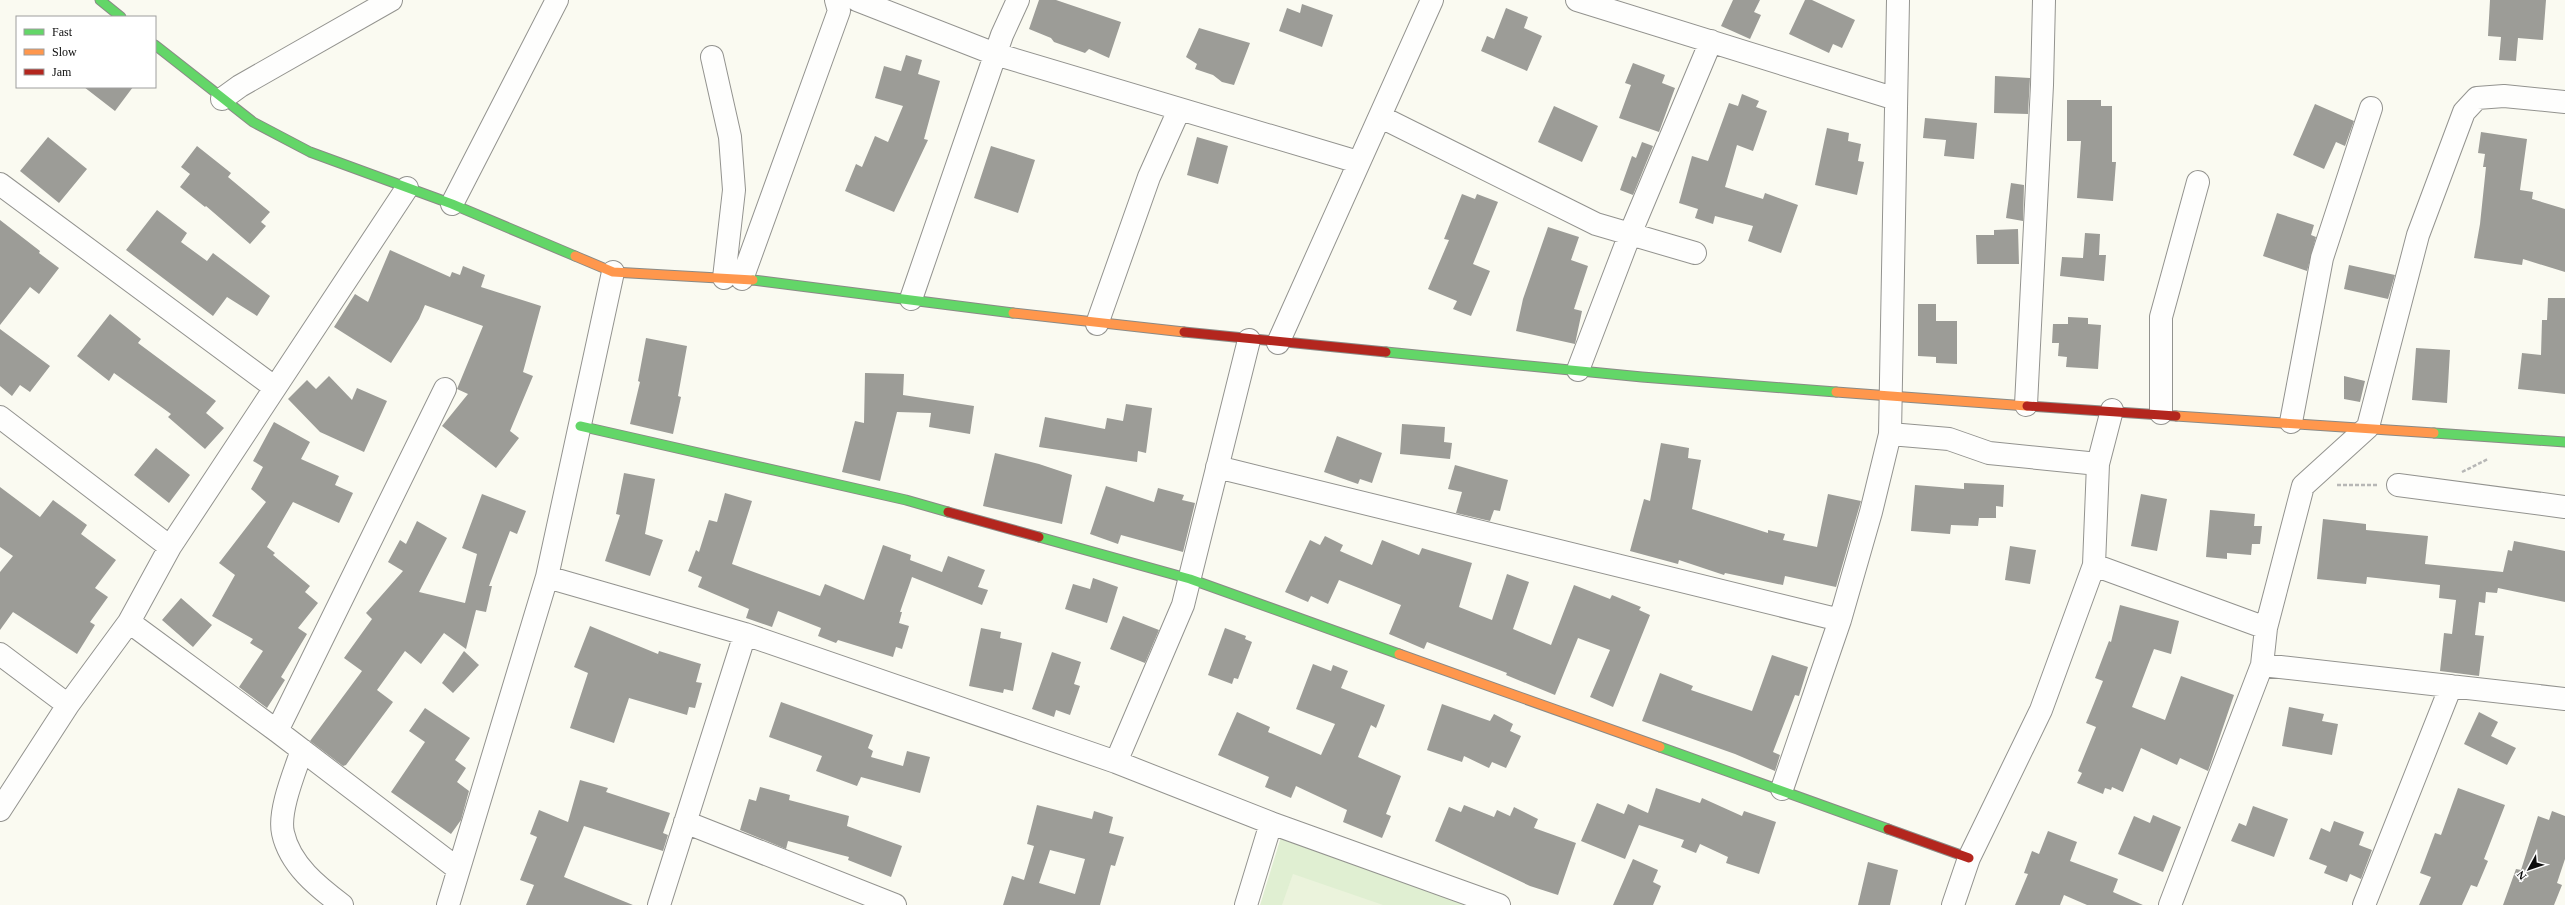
<svg xmlns="http://www.w3.org/2000/svg" width="2565" height="905" viewBox="0 0 2565 905" font-family="Georgia,serif">
<rect width="100%" height="100%" fill="#fafaf1"/>
<path fill="#e0efd2" d="M1281,837L1479,905H1260Z"/>
<path fill="#ebf3dc" d="M1293,874L1383,905H1282Z"/>
<path fill="#9c9c97" fill-rule="evenodd" d="M1039,0H1056L1121,22L1109,58L1089,49L1085,53L1054,42L1051,38L1029,29Z
M1733,0H1760L1754,12L1761,15L1750,39L1721,26Z
M1805,0H1812L1855,20L1842,48L1833,44L1829,53L1789,34Z
M2490,0H2546L2543,40L2518,38L2516,61L2499,60L2501,37L2488,36Z
M1302,4L1333,15L1322,47L1279,31L1287,8L1300,13Z
M1506,8L1528,17L1524,28L1542,36L1527,71L1481,51L1487,36L1494,39Z
M1199,28L1250,43L1234,85L1222,82L1213,75L1195,69L1197,64L1186,57Z
M906,55L922,60L918,74L940,81L924,139L928,140L894,212L845,191L856,164L862,167L875,136L888,142L903,106L875,98L884,66L901,71Z
M1633,63L1665,75L1662,83L1675,88L1659,132L1619,118L1631,85L1625,83Z
M1995,76L2030,78L2028,114L1994,113Z
M84,87H133L115,111Z
M1742,94L1759,101L1756,107L1767,111L1753,151L1737,145L1725,187L1763,199L1765,193L1798,205L1781,253L1748,241L1753,226L1715,216L1713,224L1695,218L1698,209L1679,203L1692,156L1708,161L1729,103L1738,106Z
M2067,100H2101V106H2112V162H2116L2113,201L2077,198L2081,141H2067Z
M2315,104L2354,121L2345,146L2336,142L2324,169L2293,155Z
M1554,106L1598,126L1582,162L1538,142Z
M1925,118L1977,123L1974,159L1944,156L1946,140L1923,138Z
M1827,128L1849,133L1848,141L1861,144L1858,161L1864,162L1857,195L1815,185Z
M2481,132L2527,139L2520,190L2533,192L2532,199L2565,209V272L2523,259L2522,265L2474,258L2480,224L2486,167H2483L2485,154L2478,153Z
M48,137L87,169L59,203L20,171Z
M1197,137L1228,146L1218,184L1187,175Z
M1642,142L1653,146L1633,195L1620,190L1632,156L1636,158Z
M197,146L231,173L228,177L270,212L261,222L266,226L250,244L206,206L205,207L180,187L190,174L181,167Z
M991,146L1035,160L1018,213L974,198Z
M2011,183L2024,185L2023,221L2006,218Z
M1462,194L1475,199L1477,194L1498,202L1473,264L1490,271L1471,316L1453,309L1457,301L1428,289L1449,240L1444,239Z
M157,210L187,233L181,242L207,261L213,253L270,296L257,316L227,297L213,316L126,250Z
M2277,213L2314,225L2311,235L2316,237L2307,271L2263,256Z
M0,220L40,251L39,253L59,268L39,294L30,287L0,325Z
M1548,227L1579,237L1571,260L1588,266L1574,309L1582,311L1575,344L1516,331L1523,299Z
M2018,229L2019,264H1977L1976,235H1994V230Z
M2085,233L2100,234L2099,255H2106L2104,281L2060,276L2062,257L2083,258Z
M390,250L450,277L452,272L460,275L463,266L485,275L481,287L541,306L523,372L533,376L510,431L519,438L496,468L442,426L468,394L457,389L483,326L425,305L419,319L391,363L334,327L355,294L368,302Z
M2349,265L2395,275L2388,299L2344,289Z
M2548,298H2565V394L2518,389L2522,353L2541,355L2542,320H2547Z
M1918,304H1936V321H1957V364L1936,363V357L1918,356Z
M110,314L141,339L138,343L216,401L206,413L224,428L205,449L168,417L171,414L114,373L109,381L77,356Z
M2068,317L2088,318V324L2101,325L2098,369L2066,367L2067,357L2058,356L2059,343H2052L2053,324H2068Z
M0,329L50,366L30,392L20,385L12,396L0,386Z
M646,338L687,346L678,396L681,397L673,434L630,424L640,382L638,381Z
M2416,348L2450,350L2447,403L2412,400Z
M865,373L904,374L903,395L974,406L970,434L929,427L931,413L897,412L880,481L842,472L855,421L864,423Z
M329,376L352,400L357,388L387,401L364,452L320,432L288,399L307,380L316,389Z
M2344,376L2365,381L2360,402L2344,399Z
M1126,404L1152,408L1146,453L1138,451L1137,462L1039,447L1045,417L1105,429L1107,418L1123,421Z
M274,422L310,442L301,459L339,476L335,485L353,493L339,523L293,502L267,547L275,553L273,555L310,586L305,592L318,603L298,628L307,634L281,677L285,680L267,708L239,687L263,651L250,643L253,639L212,616L235,575L219,563L266,502L251,489L263,467L253,461Z
M1402,424L1445,427L1444,442L1452,443L1450,459L1400,454Z
M1337,436L1382,453L1372,483L1360,479L1358,484L1324,472Z
M1661,443L1689,448L1688,458L1701,460L1692,509L1768,533V530L1785,534L1783,540L1817,547L1828,494L1861,501L1836,587L1785,576L1783,585L1725,573L1724,575L1679,560L1678,564L1630,551L1644,499L1650,501Z
M156,448L190,475L169,503L134,475Z
M995,453L1039,464L1072,475L1062,524L983,506Z
M1455,465L1508,480L1500,511L1494,510L1490,521L1456,513L1462,492L1448,489Z
M624,473L655,479L645,534L663,540L650,576L605,561L620,515L616,514Z
M1964,483L2004,485L2003,507L1996,506V518H1979L1978,526L1951,525L1950,534L1911,531L1915,485L1964,489Z
M1106,486L1154,502L1158,488L1184,495L1182,500L1195,503L1183,552L1121,535L1118,544L1090,534Z
M0,487L40,517L53,500L87,525L81,534L116,560L95,588L108,597L90,622L95,625L77,654L13,612L0,630V572L13,556L0,547Z
M725,493L752,501L732,564L820,596L825,584L864,600L883,545L911,555L910,560L942,572L948,556L985,570L978,587L988,590L982,605L912,577L900,612H902L899,623L909,626L902,649L896,647L893,657L838,640L836,643L818,636L821,628L778,611L772,627L746,618L749,609L698,587L702,577L688,571L696,550L699,552L709,520L717,522Z
M482,494L526,511L517,534L510,531L489,586H492L486,612L476,610L466,649L444,633L421,664L405,651L377,690L393,702L346,765L343,766L310,741L362,671L344,658L372,619L366,613L403,571L388,562L400,540L406,544L417,521L447,538L419,592L465,603L477,554L462,548Z
M2141,494L2167,499L2157,551L2131,546Z
M2210,510L2255,514L2254,526H2262L2260,544H2252L2251,555L2227,553V559L2206,557Z
M2323,519L2366,524V530L2428,536L2425,564L2503,572L2508,550L2512,551L2514,541L2565,551V602L2498,588L2497,593L2486,592L2485,603L2479,602L2475,635L2484,636L2479,676L2440,671L2444,633L2452,634L2456,600L2439,598L2440,585L2367,577L2366,584L2317,579Z
M1325,536L1343,545L1340,551L1372,565L1382,540L1419,555L1422,548L1472,563L1459,607L1492,620L1507,574L1529,582L1513,629L1551,645L1574,585L1610,599L1612,595L1641,607L1639,610L1650,615L1613,707L1590,697L1610,650L1578,638L1555,695L1506,675L1507,673L1427,642L1424,649L1389,634L1401,605L1339,580L1328,604L1311,596L1308,602L1285,592L1310,540L1320,545Z
M2010,546L2036,550L2030,584L2005,580Z
M1093,578L1118,587L1107,623L1065,609L1073,584L1090,589Z
M181,598L212,625L193,647L162,620Z
M2120,605L2179,621L2171,654L2154,649L2132,707L2165,720L2181,676L2234,695L2208,771L2180,758L2177,765L2141,748L2123,792L2112,787L2111,790L2105,788L2103,794L2077,783L2082,773L2078,771L2096,727L2086,723L2103,681L2095,678L2109,641L2111,642Z
M1123,616L1159,630L1145,663L1110,649Z
M590,626L658,654L659,651L701,664L696,682L702,683L695,708L689,707L687,715L629,698L614,743L570,728L588,673L574,667Z
M981,628L1001,632L1000,638L1022,643L1013,691L1004,689L1003,693L969,686Z
M1225,628L1246,636L1245,639L1252,642L1238,679L1234,678L1232,684L1208,675Z
M464,651L479,665L453,693L442,683Z
M1052,652L1081,662L1074,684L1080,686L1070,715L1056,710L1054,717L1032,709Z
M1772,655L1808,667L1799,696L1795,695L1773,752L1780,755L1775,771L1735,754L1642,721L1660,673L1693,686L1691,690L1752,711Z
M1313,664L1331,671L1333,665L1348,671L1341,688L1385,705L1376,728L1371,725L1358,757L1401,776L1386,814L1391,816L1382,838L1343,822L1347,810L1296,786L1291,798L1265,787L1269,777L1218,755L1237,712L1270,727L1268,732L1321,755L1335,724L1296,709Z
M781,702L873,735L868,748L873,751L871,757L903,766L907,751L930,757L920,793L861,777L857,786L816,771L822,756L769,737Z
M1442,704L1490,721L1494,714L1513,724L1510,731L1521,736L1506,768L1492,762L1489,768L1464,756L1462,762L1427,750Z
M2289,707L2324,714L2322,721L2338,724L2332,755L2282,746Z
M425,708L470,738L455,760L466,768L457,782L469,791L461,820L451,834L391,792L425,742L409,731Z
M2479,712L2498,722L2491,736L2516,748L2507,765L2464,744Z
M580,780L608,788L606,792L670,813L663,833L668,835L663,851L584,826L564,877L633,905H526L534,885L520,880L537,837L530,834L539,810L568,822Z
M760,787L790,795L789,800L849,816L847,826L902,846L891,877L848,860L849,857L788,841L786,849L740,830L749,799L756,801Z
M1656,788L1700,803L1702,798L1742,816L1744,811L1776,822L1759,874L1726,863L1728,857L1700,844L1696,853L1681,847L1684,840L1639,825L1625,859L1581,841L1597,803L1624,814L1628,804L1648,813Z
M2458,788L2505,805L2484,859L2488,861L2477,887L2471,885L2462,905H2419L2431,877L2420,873L2435,833L2441,835Z
M1037,805L1092,819L1094,811L1113,817L1109,833L1124,837L1115,866L1111,865L1100,905H1003L1012,876L1024,880L1034,846L1027,844ZM1050,850L1085,859L1075,894L1039,883Z
M1464,805L1494,817L1497,810L1510,816L1514,807L1538,819L1534,828L1576,843L1558,895L1530,886L1435,841L1449,807L1461,812Z
M2253,806L2288,819L2274,857L2231,841L2239,823L2246,826Z
M2552,811L2565,816V859L2557,883L2562,885L2554,905H2503L2516,869L2521,870L2538,816L2549,820Z
M2153,815L2181,827L2163,872L2118,854L2134,816L2150,823Z
M2334,821L2364,832L2359,845L2372,850L2361,879L2350,874L2347,882L2324,873L2327,866L2309,859L2321,828L2330,832Z
M2048,831L2077,842L2070,861L2118,879L2113,892L2143,905H2087L2064,895L2060,905H2015L2028,874L2024,873L2032,851L2039,854Z
M1633,859L1658,870L1653,882L1661,886L1653,905H1613Z
M1868,862L1898,870L1890,905H1858Z"/>
<g fill="none" stroke-linecap="round" stroke-linejoin="round">
<g stroke="#93938f" stroke-width="24">
<path id="street" d="M857,0L995,54L1358,162
M1577,0L1896,99
M712,57L730,137L734,190L724,278
M222,99L240,86L391,0
M1381,117L1596,224L1695,253
M0,184L274,387
M452,204L557,0
M742,279L839,11L836,0
M911,299L1002,35L1018,0
M1097,324L1149,177L1179,110
M1278,343L1432,0
M1578,370L1630,234L1711,41
M2026,405L2042,85L2044,0
M2161,413V317L2198,182
M0,417L170,547
M2291,422L2322,258L2371,108
M1890,434L1949,439L1989,453L2098,464
M1217,467L1840,620
M2398,485L2565,507
M2094,565L2266,628
M547,577L745,634L1116,762L1271,823L1499,905
M129,622L277,731L458,869
M0,654L68,705
M2262,665L2565,699
M277,731L445,389
M302,750C295,771 278,811 283,833C290,865 318,887 342,905
M1116,762L1183,605L1249,340
M1782,789L1840,620L1871,512L1890,434L1898,0
M0,810L68,705L129,622L170,547L407,188
M685,822L895,905
M448,905L547,577L613,272
M659,905L745,634
M1246,905L1271,823
M1953,905L1969,858L2041,710L2094,565L2098,464L2112,410
M2170,905L2262,665L2266,628L2303,486L2368,427L2418,235L2464,112L2477,98L2504,96L2565,102
M2364,905L2451,686"/>
</g>
<g stroke="#8a8a86" stroke-width="11">
<path id="fast" d="M100,0L121,17
M155,45L253,122L310,152L452,204L575,256
M753,280L1013,313
M1386,352L1642,377L1836,392
M580,426L906,500L948,512
M2434,433L2565,442
M1039,537L1190,579L1399,654
M1660,747L1888,829"/>
</g>
<g stroke="#8a8a86" stroke-width="11">
<path id="slow" d="M575,256L613,272L753,280
M1013,313L1184,332
M1836,392L2027,406
M2176,416L2434,433
M1399,654L1660,747"/>
</g>
<g stroke="#8a8a86" stroke-width="11">
<path id="jam" d="M1184,332L1386,352
M2027,406L2176,416
M948,512L1039,537
M1888,829L1969,858"/>
</g>
<path stroke="#b7b7b6" stroke-width="2.5" stroke-dasharray="4 2" stroke-linecap="butt" d="M2462,472L2488,459
M2337,485H2378"/>
<use href="#street" stroke="#fefefd" stroke-width="22"/>
<use href="#fast" stroke="#63d668" stroke-width="9"/>
<use href="#slow" stroke="#ff974d" stroke-width="9"/>
<use href="#jam" stroke="#b3261e" stroke-width="9"/>
</g>
<rect x="16" y="16" width="140" height="72" fill="#ffffff" stroke="#9e9e9e"/>
<rect x="24" y="29" width="20" height="6" fill="#63d668" stroke="#9e9e9e"/>
<text x="52" y="36" font-size="12" fill="#0c0c0c">Fast</text>
<rect x="24" y="49" width="20" height="6" fill="#ff974d" stroke="#9e9e9e"/>
<text x="52" y="56" font-size="12" fill="#0c0c0c">Slow</text>
<rect x="24" y="69" width="20" height="6" fill="#b3261e" stroke="#9e9e9e"/>
<text x="52" y="76" font-size="12" fill="#0c0c0c">Jam</text>
<g transform="translate(2529 869) rotate(230)" stroke="#ffffff" stroke-width="3" paint-order="stroke">
<path d="M0-3L7 15L0 10L-7 15Z" fill="#0c0c0c"/>
<text y="-6" font-size="11" font-weight="bold" text-anchor="middle" fill="#0c0c0c">N</text>
</g>
</svg>
